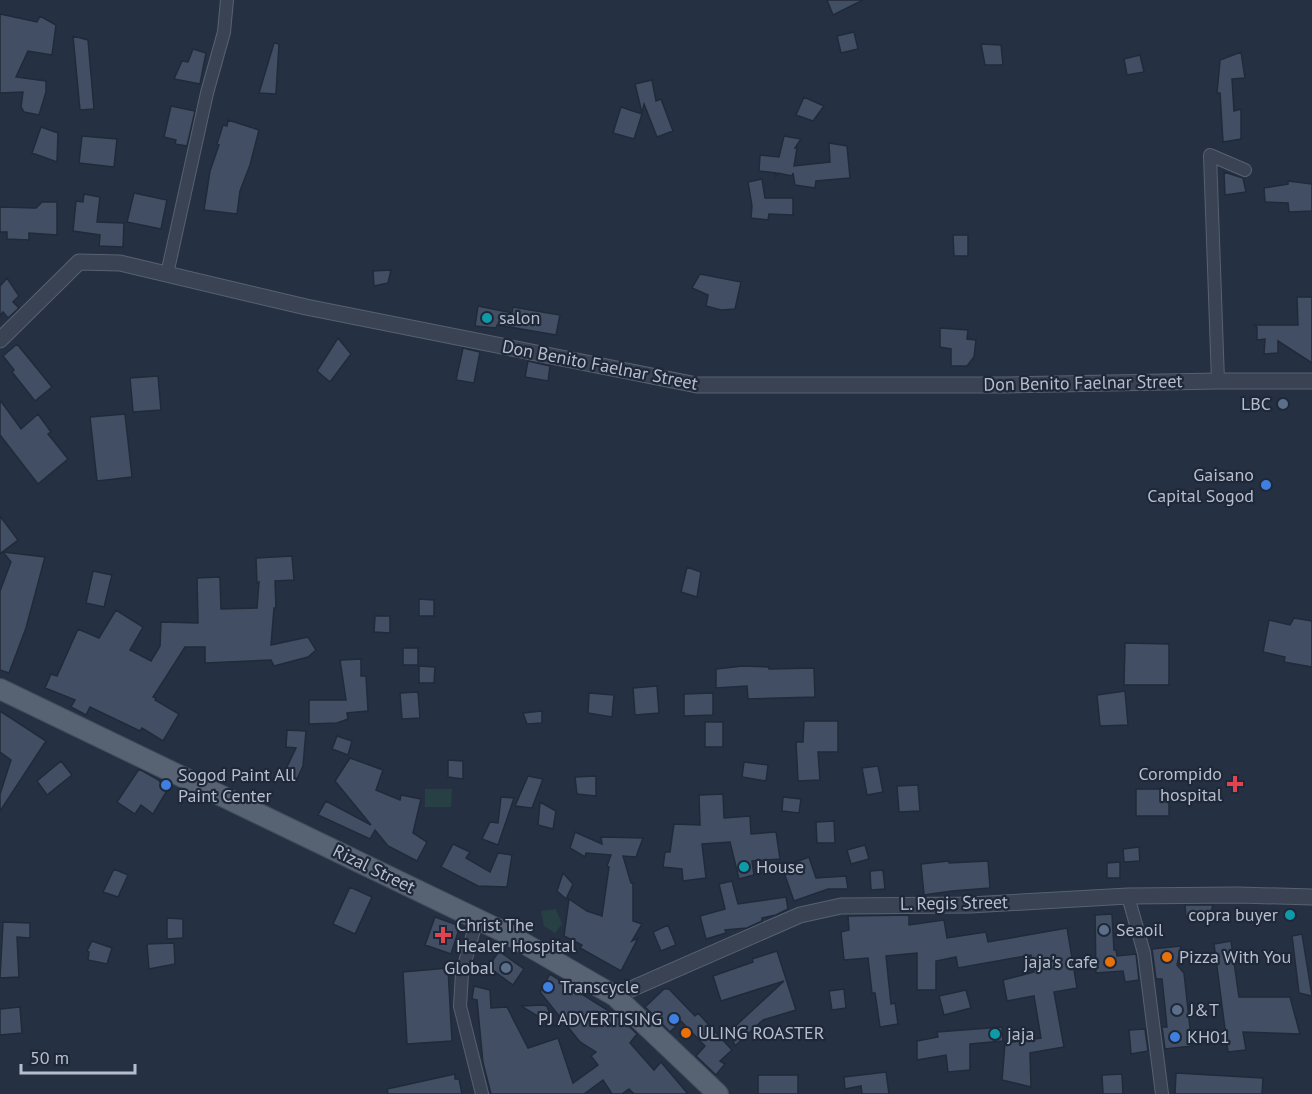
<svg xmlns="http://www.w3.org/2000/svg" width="1312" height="1094" viewBox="0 0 1312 1094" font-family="'PT Sans',sans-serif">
<rect width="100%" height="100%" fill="#253143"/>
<path fill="#274044" d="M425,789H452L451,807H425Z
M556,909L562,924L555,933L544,926L541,911Z"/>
<path fill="#414e63" stroke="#202a3a" stroke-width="1.5" d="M827,0H863L833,15Z
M0,14L37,22L40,16L56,25L52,55L28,51L16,77L46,81V92L39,115L24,112L21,107L23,92L0,93Z
M854,32L858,49L841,53L837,36Z
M73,36L88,40L94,109L80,110Z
M274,43L279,44L276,94L259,93Z
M981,44L1001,45L1003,65H985Z
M193,49L206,53L200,84L174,79L182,61L188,62Z
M1241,52L1245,78L1232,79L1234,111L1241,109V139L1223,142L1220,93H1217L1220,60Z
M1140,55L1144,72L1127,75L1124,59Z
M652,80L656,101L661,99L673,131L657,137L644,104L642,113L635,84Z
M804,97L824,106L813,121L796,115Z
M171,106L195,111L187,146L175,144L176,140L164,137Z
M621,107L642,114L634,139L613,133Z
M228,120L259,130L250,165L240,191L237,214L204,210L210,171L219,145L217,144L223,125L227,126Z
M41,127L58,133L57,162L32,153Z
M82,136L117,139L114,167L79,163Z
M784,136L801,139L795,148H797L794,166L830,162L829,143L847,146L850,178L816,181L815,188L795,185L793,173L792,176L778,173L776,176V173L759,171L760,155L779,157Z
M1224,172L1243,178L1246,192L1225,195Z
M762,179L765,198H793V215L769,214L768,220L751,218L752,206L748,182Z
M1288,181L1312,184V211L1289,212L1288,203L1265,202L1264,188L1288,184Z
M134,193L167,200L161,229L127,222Z
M84,194L100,197L97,222L124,223L123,247L99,246L100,235L73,231L76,201L83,202Z
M42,202H57V235L29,233V240L7,239V232H0V207L36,208Z
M953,235H968V256H954Z
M391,270L388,283L374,286L373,271Z
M700,274L741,282L735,309L721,310L706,306L708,295L692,288Z
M7,278L19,296L13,302L19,308L8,318L3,312L0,316V286Z
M1297,297H1312V363L1278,341V353L1264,354L1265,339L1257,340V327L1254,325H1298Z
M478,306L512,313L513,307L560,315L556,335L497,325L496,328L475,326Z
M940,328L968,330L967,339L976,340L974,357L967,366H951V349L940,347Z
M338,338L351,354L330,382L317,371Z
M17,344L52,387L35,401L12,372L14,370L3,356Z
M463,348L480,352L474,383L456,380Z
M528,361L550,366L548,381L525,377Z
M158,376L161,410L133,412L130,378Z
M0,400L21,429L38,414L51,432L48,434L68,459L38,484L0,435Z
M125,414L132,477L97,481L90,417Z
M0,516L18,540L0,554Z
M3,552L45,557L26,628L9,673L0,670V591L11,562Z
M292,556L294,580L275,581L276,608H274L271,645L308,637L316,650L308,657L274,666L271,660L205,663V647H185L153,697L156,698L155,700L179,714L163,741L142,728L140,731L90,707L86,715L71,707L75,700L45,688L51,674L57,676L78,629L99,638L116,610L143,627L130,650L151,661L160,646L161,622L198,623L197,578L220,577L221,609L257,608L259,582L257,583L256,558Z
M687,567L701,572L697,597L681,592Z
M93,571L112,575L104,607L86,603Z
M419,599L434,600V616H419Z
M375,616H390V633L374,632Z
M1294,618L1312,621V667L1284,662L1285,657L1263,652L1269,620L1290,625Z
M1125,643L1169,644V685H1124Z
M403,648H418V665H403Z
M361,659V676H366L368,711L347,713L348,719L337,723L309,724V700H346L340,660Z
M419,666L435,667L434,683H419Z
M743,666L769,667V669L814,668L815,697L748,699L747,686L716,688V669Z
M657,686L659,713L635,715L633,688Z
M1125,691L1128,725L1100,726L1097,695Z
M418,692L420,718L402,719L400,693Z
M589,693L614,695L612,717L588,713Z
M713,693V715L684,716V694Z
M0,711L46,741L0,811V794L11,760L0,752Z
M542,711V723L527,724L523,713Z
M804,721H838V752H818L820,780L798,781L796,742H803Z
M705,722H723V747H705Z
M287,730L306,731L303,766L297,779L284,773L296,748L286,747Z
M337,736L352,741L348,755L332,749Z
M350,758L383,770L376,790L400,800L401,795L421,799L413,833L427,842L417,861L388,846L375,830L370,839L318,815L326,801L371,825L335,781Z
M448,760L463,761V779L448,777Z
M61,761L72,775L47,795L37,781Z
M744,762L768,765L766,781L742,777Z
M878,766L883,792L867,795L862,768Z
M139,769L157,779L168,789L153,814L141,805L135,814L117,802Z
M528,776L543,779L532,808L515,806Z
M596,776V796L577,794L575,777Z
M918,785L920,811L899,812L897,786Z
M1136,789H1169V816H1136Z
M723,794L724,818L750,816L751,834L776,832L780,859L752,861L754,875L739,879L730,842L702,844L706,878L683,881L682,869L663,867L665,852H670L674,824L700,825L699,795Z
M501,797L514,798L498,845L482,839L490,822L498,823Z
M783,797L801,799L799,813L782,811Z
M540,802L556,811L553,829L538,825Z
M834,821L835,843H817L816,822Z
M575,832L602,844L601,837L643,838L636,857L623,856L631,883H633V921L642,924L632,941L638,938L621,971L580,948L582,945L564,936L569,899L587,911L602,916L609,867L607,866L611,855L586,853L585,857L570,848Z
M453,844L470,852L466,858L490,872L498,853L512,855L507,887L478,886L441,867Z
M865,845L869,859L851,864L847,850Z
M1139,847L1140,861L1124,862L1123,849Z
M809,857L816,878L846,876L848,889H828L794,901L782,867Z
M949,861V863L988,861L990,888L952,891L924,895L921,864Z
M1120,862V878H1107V863Z
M114,869L128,875L118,897L103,892Z
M883,870L885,889L871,890L870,871Z
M563,873L573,884L566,899L557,891Z
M732,881L738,904L786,897L788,909L776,915L762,918V921L747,928L725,930L726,933L706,939L700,916L725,909L719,884Z
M350,887L372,897L355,934L333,924Z
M1185,905H1213L1210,916L1186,917Z
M1112,914L1114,950H1116L1117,956L1136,954L1139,980L1125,982L1123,971L1096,973L1095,915Z
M909,915V925L944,920L947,938L986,932L988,942L1067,928L1077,988L1054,992L1064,1047L1030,1053L1031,1087L1002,1080L1005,1043L1041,1038L1034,996L1007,1001L1003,980L1034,972L1031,955L958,968L956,957L936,961V990H917V953L886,956L891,1004L895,1003L898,1024L880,1027L875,993H872L868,958L844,960L841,932L849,930L848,916Z
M435,917L460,926L451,954L425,945Z
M167,918L183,919V938L167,939Z
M3,922L30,923V938L17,937L19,977L0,978Z
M668,925L676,945L661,951L653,932Z
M1302,934L1312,996L1299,993L1292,936Z
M92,941L112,948L107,964L88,960L89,952L87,951Z
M1231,941L1239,997H1290L1300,1034L1243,1032L1246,1050L1228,1052L1214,944Z
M174,943L175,964L149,969L147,944Z
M1181,946L1177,965L1184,973L1192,1046L1165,1049L1162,1027H1167L1162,979H1156L1152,949Z
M499,951L524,969L513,985L487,966H489Z
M777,951L796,1010L763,1020L735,1046L730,1031L784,981L721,1001L713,976L753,962L752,959Z
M448,968L452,1041L407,1044L403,972Z
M550,974L623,1020L637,1034L630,1043L654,1070L661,1062L688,1094H634L629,1089L622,1094H612L603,1080L584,1094H491L483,1063L477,1000L472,999L474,986L490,990L491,1008L507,1007L528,1048L558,1038L573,1083L598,1065L591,1056L596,1052L580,1042L540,992Z
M664,989H669L695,1016L698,1013L732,1050L720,1061L725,1064L716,1075L696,1056L705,1046L681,1021L670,1032L645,1007Z
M844,989L846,1008L832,1010L829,991Z
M966,990L971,1008L944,1015L939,996Z
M542,1005L547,1006L554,1026L521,1006Z
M20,1007L22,1033L0,1035V1009Z
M1002,1027L1003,1041L970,1044V1070L948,1072L946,1055L917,1060V1041L938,1037L937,1032Z
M1145,1029L1148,1051L1131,1054L1129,1030Z
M886,1072L889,1094H862L861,1086L845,1089L844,1077Z
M1176,1073L1263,1078L1262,1094H1175Z
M455,1074V1079H459L462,1094H388L387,1089Z
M1122,1074L1123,1094H1103L1102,1075Z
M758,1075H798V1094H758Z"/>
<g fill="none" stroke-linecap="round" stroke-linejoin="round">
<g stroke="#576170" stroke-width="14">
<path id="minor" d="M167,274L207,93L224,32L227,0
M1218,381L1210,155L1245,170
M1128,896L1144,953L1162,1094
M477,919L462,973L460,1006L482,1094"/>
</g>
<g stroke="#576170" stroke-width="17">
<path id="tertiary" d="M0,340L79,262L120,263L306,307L697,385H1006L1218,381H1312
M615,996L800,915L841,906L970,905L1128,896L1238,895L1312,897"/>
</g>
<g stroke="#434c5c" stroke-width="22">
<path id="primary" d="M0,689L506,933L615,996L718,1094"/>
</g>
<use href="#minor" stroke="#394353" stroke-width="12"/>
<use href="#tertiary" stroke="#394353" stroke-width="15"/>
<use href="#primary" stroke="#576273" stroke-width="20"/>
</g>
<g fill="#0f9aa8" stroke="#1e2838" stroke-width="2">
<circle cx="487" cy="318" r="6"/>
<circle cx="744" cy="867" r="6"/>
<circle cx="1290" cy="915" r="6"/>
<circle cx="995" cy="1034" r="6"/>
</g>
<g fill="#5c6f8a" stroke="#1e2838" stroke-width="2">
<circle cx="1283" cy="404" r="6"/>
<circle cx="1104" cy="930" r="6"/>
<circle cx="506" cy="968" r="6"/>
<circle cx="1177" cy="1010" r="6"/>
</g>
<g fill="#3f7fe0" stroke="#1e2838" stroke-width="2">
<circle cx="1266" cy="485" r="6"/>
<circle cx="166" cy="785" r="6"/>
<circle cx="548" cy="987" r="6"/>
<circle cx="674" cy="1019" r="6"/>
<circle cx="1175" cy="1037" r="6"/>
</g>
<g fill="#e0444e" stroke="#1e2838" stroke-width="2">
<path d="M1232 775h6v6h6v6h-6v6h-6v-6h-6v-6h6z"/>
<path d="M440 926h6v6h6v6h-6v6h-6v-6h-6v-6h6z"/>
</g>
<g fill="#e8710a" stroke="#1e2838" stroke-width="2">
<circle cx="1167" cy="957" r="6"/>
<circle cx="1110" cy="962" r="6"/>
<circle cx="686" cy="1033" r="6"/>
</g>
<g text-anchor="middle" stroke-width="4.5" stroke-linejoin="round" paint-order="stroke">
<g font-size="18" fill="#b6becd" stroke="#1e2838" text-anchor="start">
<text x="499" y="324">salon</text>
<text x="1271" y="410" text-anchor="end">LBC</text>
<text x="1254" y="481" text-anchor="end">Gaisano<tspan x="1254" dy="21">Capital Sogod</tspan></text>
<text x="1222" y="780" text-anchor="end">Corompido<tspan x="1222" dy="21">hospital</tspan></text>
<text x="178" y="781">Sogod Paint All<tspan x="178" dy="21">Paint Center</tspan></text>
<text x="756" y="873">House</text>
<text x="1278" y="921" text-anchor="end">copra buyer</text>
<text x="456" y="931">Christ The<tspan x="456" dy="21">Healer Hospital</tspan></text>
<text x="1116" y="936">Seaoil</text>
<text x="1179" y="963">Pizza With You</text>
<text x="1098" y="968" text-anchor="end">jaja's cafe</text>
<text x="494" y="974" text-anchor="end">Global</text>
<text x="560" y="993">Transcycle</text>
<text x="1189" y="1016">J&amp;T</text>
<text x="662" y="1025" text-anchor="end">PJ ADVERTISING</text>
<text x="698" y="1039">ULING ROASTER</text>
<text x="1007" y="1040">jaja</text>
<text x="1187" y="1043">KH01</text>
</g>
<g font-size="18" fill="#b6becd" stroke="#1e2838">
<text transform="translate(600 365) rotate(11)" y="6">Don Benito Faelnar Street</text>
<text transform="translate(1083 383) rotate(-1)" y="6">Don Benito Faelnar Street</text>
<text transform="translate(374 869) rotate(26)" y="6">Rizal Street</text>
<text transform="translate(954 903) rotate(-1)" y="6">L. Regis Street</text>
</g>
</g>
<path d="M21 1064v9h114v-9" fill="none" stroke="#b6becd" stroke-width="3"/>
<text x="30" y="1064" font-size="18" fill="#b6becd" stroke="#1e2838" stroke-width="4.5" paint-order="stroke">50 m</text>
</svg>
